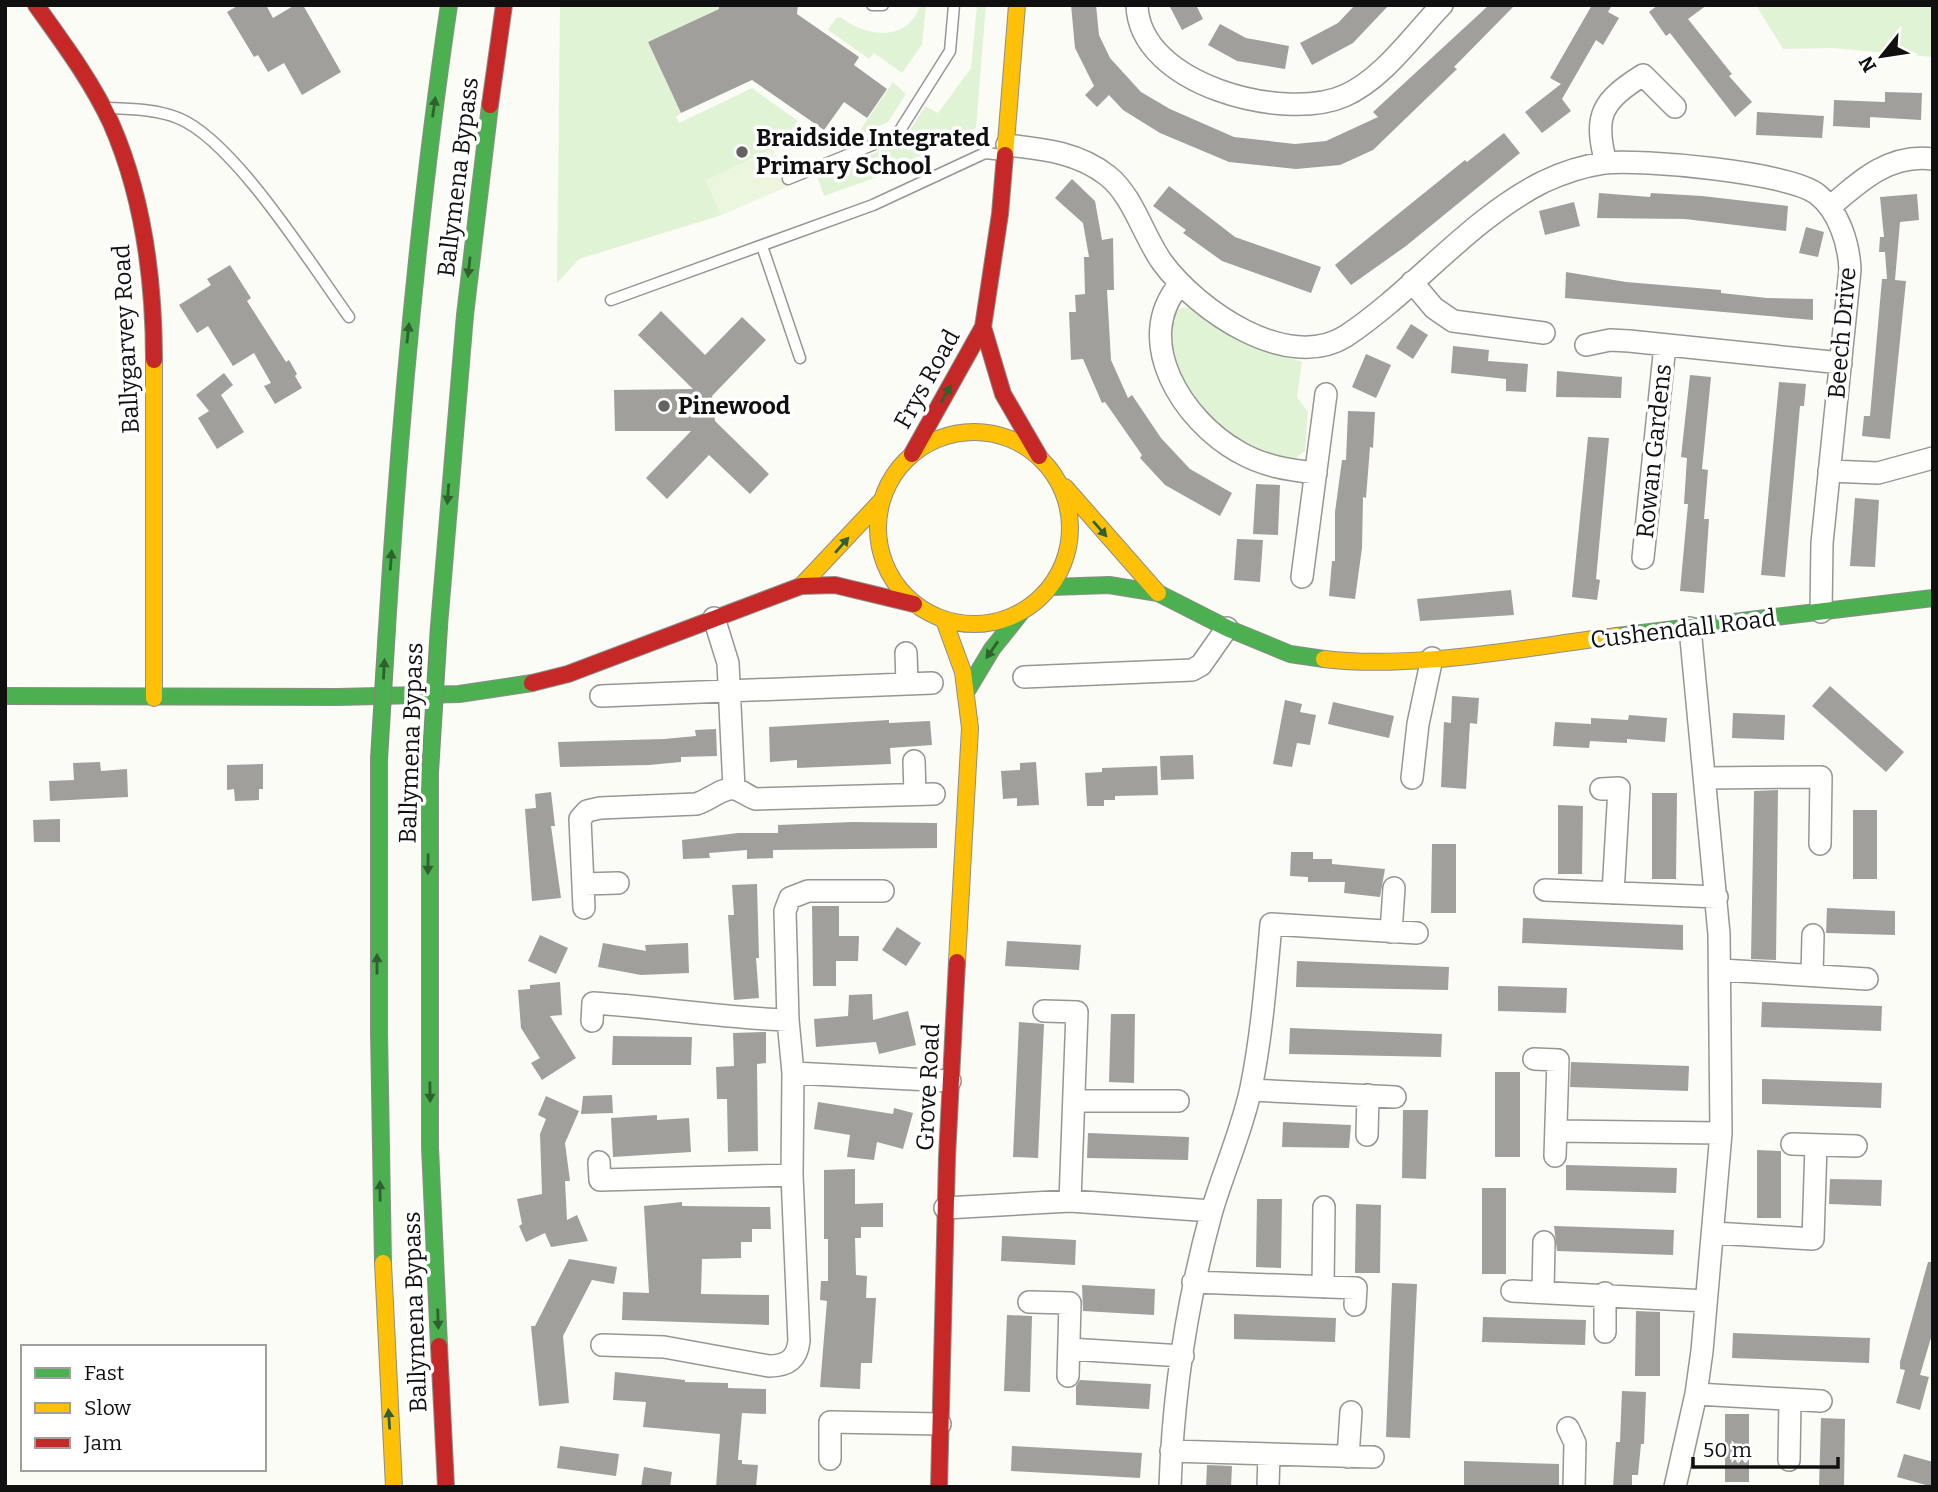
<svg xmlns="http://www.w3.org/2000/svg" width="1938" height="1492" viewBox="0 0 1938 1492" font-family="Bitter,serif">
<rect width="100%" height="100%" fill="#fcfcf6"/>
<path fill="#e1f3d5" d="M560,5H719V9L648,42L681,113L676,117L679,123L752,88L798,121L780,145L706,181L722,215L579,259L557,283Z
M920,5H926L922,45L902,73L874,53L869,59L828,30L836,18L841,17C864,37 909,43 920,5Z
M977,5H986L976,128L877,177L824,196L817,176L903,142L925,106L938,113L971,68Z
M1756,5H1933V57L1832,48L1783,49Z
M893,82L906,94L888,122L856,136Z
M1181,308H1190L1249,344L1302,362L1297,397L1308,412L1305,451L1293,460L1275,461L1210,425L1171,367V314Z"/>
<path fill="#ecf6df" d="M773,149L789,186L722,215L706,181Z"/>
<path fill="#a09f9b" d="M239,5H266L273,18L295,5H303L341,72L302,95L284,63L268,72L258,55L254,57L227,12Z
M719,5H798L797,14L859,57L854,65L887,89L867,118L844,102L824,130L752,80L681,113L648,42L719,9Z
M1071,5H1096L1099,35L1110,58L1141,92L1170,109L1234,137L1295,144L1326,141L1378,117L1373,112L1489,5H1515L1454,67L1457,69L1373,150L1340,165L1296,169L1229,162L1160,133L1123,110L1109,95L1097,107L1085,95L1094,86L1075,48Z
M1169,5H1196L1203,19L1182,30Z
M1355,5H1389L1353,43L1312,65L1300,43L1338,23Z
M1592,5H1612L1608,12L1619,18L1603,45L1596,40L1562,99L1571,111L1542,133L1525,112L1561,84L1550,78Z
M1658,5H1707L1688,19L1732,74L1729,76L1752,102L1735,117L1670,33L1666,36L1649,12Z
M1220,24L1246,38L1289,46L1285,69L1237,61L1208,45Z
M1885,92L1922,93L1921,120L1870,117V128L1833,126L1834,100L1885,102Z
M1757,112L1824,116L1822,138L1756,135Z
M1504,133L1520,153L1406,246L1351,285L1335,265L1465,160L1467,162Z
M1072,179L1095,201L1102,240L1113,238L1114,290H1107L1111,360L1128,398L1132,395L1161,438L1190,469L1232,493L1220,516L1165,485L1140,458L1142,455L1105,402L1102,403L1083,359L1071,360L1069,312H1076L1075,295L1085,294L1084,257H1089L1083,223L1055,198Z
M1169,186L1235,237L1321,267L1311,293L1222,261L1183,233L1186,230L1153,206Z
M1599,193L1650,197L1651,193L1702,196L1788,206L1786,231L1685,219L1597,218Z
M1917,194L1919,220L1900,222L1895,280L1906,281L1890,439L1862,436L1864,416H1870L1882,279H1887L1885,252H1879L1880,237H1884L1880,197Z
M1574,202L1580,226L1545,235L1539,211Z
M1806,227L1824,232L1818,257L1799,253Z
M230,265L251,298L247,301L286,362L289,360L297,374L295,376L302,388L275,404L264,386L271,383L254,353L233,366L208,326L197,333L179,305L211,285L207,279Z
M1566,272L1626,282L1721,290V293L1767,298L1813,299V320L1565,298Z
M661,311L705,355L742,317L766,340L712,396L715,421L769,474L750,494L709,455L667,499L646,478L691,431H615L614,390L693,389L638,335Z
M1411,324L1428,335L1413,359L1396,348Z
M1453,346L1489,350L1488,361L1528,364L1526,392L1506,391V379L1451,373Z
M1366,354L1391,365L1376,398L1352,387Z
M1557,371L1622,377L1621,398L1556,397Z
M224,373L233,385L221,395L244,432L217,449L198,418L209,411L196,395Z
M1690,375L1711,377L1702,469L1708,470L1704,519H1709L1704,593L1680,591L1688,504H1684L1687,458L1681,457Z
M1779,382L1806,384L1804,406H1800L1785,577L1761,575Z
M1348,411L1375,412L1373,448L1370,447L1366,498L1363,497L1362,548L1355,599L1329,596L1332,561H1335V512L1342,460H1346Z
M1588,437L1609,438L1596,579L1600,580L1597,600L1572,597Z
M1256,484L1280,485L1278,535L1253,534Z
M1855,498L1879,500L1875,567L1850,566Z
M1237,539L1263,540L1260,582L1234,580Z
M1511,590L1514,615L1420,621L1417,599Z
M1830,686L1904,752L1886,772L1812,706Z
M1452,696L1479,698L1477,724L1470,723L1466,789L1441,787L1444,722L1451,723Z
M1285,700L1302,704L1300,712L1316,715L1310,745L1297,743L1292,767L1273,764Z
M1333,702L1394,716L1389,738L1328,724Z
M1733,713L1785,715L1784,740L1732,738Z
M1629,715L1667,718L1665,742L1627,739V743L1590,741L1589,748L1553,746L1555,722L1591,724V718L1628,720Z
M889,720V723L930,721L932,745L890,748L891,764L797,768V760L770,762L769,727Z
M716,729L717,756L681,757V762L649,765L560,767L558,742L664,739L696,736L695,730Z
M1193,755L1194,779L1161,780L1160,756Z
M100,762L101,771L127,769L128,797L50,801L49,781L74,780L73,763Z
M1036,762L1039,805L1017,806V798L1003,799L1001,771L1020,770V763Z
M263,764V789H259V800L235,801L234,789L227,790V765Z
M1157,766L1158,795L1115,796V800H1104V806H1087L1085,773L1102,772V768Z
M1778,790L1776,960L1751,959L1754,791Z
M551,792L555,826H551L561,898L532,901L525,809L536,808L535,794Z
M1652,793H1677L1676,879H1652Z
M1558,805L1583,806L1582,874H1558Z
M1853,810H1877V879H1853Z
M60,819V842H34L33,820Z
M853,822L937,823V848L773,850V858L747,859V850L709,853L710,858L683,859L682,840L738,833H778V825Z
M1432,844H1456V913H1431Z
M1291,852H1313V859H1332V864L1385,869L1380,897L1344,893L1345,882H1308V877L1290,876Z
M757,884L759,958H756L759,998L734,1000L728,915H734L732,885Z
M812,906H839V936H859L858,961H836V986H813Z
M1827,908L1895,911V935L1826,933Z
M1523,918L1683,925V950L1522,943Z
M897,927L921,943L906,966L882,950Z
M540,935L568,948L556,974L528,961Z
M1007,941L1081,945L1079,970L1005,966Z
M603,943L646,951L645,945L688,943L689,973L641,975L598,967Z
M1297,961L1449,967L1448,990L1296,987Z
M560,982L562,1015L550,1016L576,1058L542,1080L531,1063L540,1058L521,1028L518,990L530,989V985Z
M1498,986L1567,988L1566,1013L1498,1011Z
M872,994L873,1020L908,1011L916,1045L879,1054L876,1042L816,1047L814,1019L848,1016L849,995Z
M1762,1002L1882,1006L1881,1031L1761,1027Z
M1111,1014H1135L1134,1083L1109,1082Z
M1019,1022L1044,1024L1038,1158L1013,1157Z
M1290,1028L1442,1034L1441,1057L1289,1054Z
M766,1032V1063L757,1064L758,1151L728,1152L727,1099H717L716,1067L734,1066L733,1033Z
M613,1036L692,1037L691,1065H612Z
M1571,1062L1689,1066L1688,1091L1570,1087Z
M1495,1072H1520V1157H1495Z
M1762,1079L1882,1083L1881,1108L1762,1104Z
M612,1095L613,1113L581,1114L583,1096Z
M546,1096L579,1111L565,1143L570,1181H565L567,1220L577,1215L588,1241L551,1247L545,1233L526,1242L519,1226L522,1224L517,1199L542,1194L540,1134L546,1119L538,1115Z
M818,1102L893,1114L894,1108L913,1113L903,1149L877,1142L874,1160L847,1157L850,1135L814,1129Z
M1403,1110H1428L1426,1179L1402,1178Z
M657,1115V1120L689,1118L691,1152L613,1157L611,1118Z
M1283,1122L1351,1125L1349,1148L1282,1147Z
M1088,1133L1189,1137L1188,1160L1087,1158Z
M1757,1150L1781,1151V1218H1757Z
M1566,1165L1677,1168L1676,1193L1566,1190Z
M855,1169V1204L883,1203V1227H861V1238H855L856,1275L867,1276L866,1298H876L872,1363H861L860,1389L820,1387L827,1301L820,1300L821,1281H828V1239H824V1170Z
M1830,1179L1882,1180L1881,1206L1829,1204Z
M1482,1188H1506V1274H1482Z
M1257,1199H1282L1281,1268L1256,1267Z
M682,1202V1206L770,1207L771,1229H752V1242H741V1258L702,1259L701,1294L769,1295V1325L622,1320L623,1292L649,1293L644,1206Z
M1356,1204L1381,1205L1380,1273H1355Z
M1554,1226L1674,1230L1673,1255L1557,1251Z
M1002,1236L1076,1240L1075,1265L1001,1261Z
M569,1259L617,1267L614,1284L592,1280L563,1336L569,1403L539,1406L531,1326H535Z
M1928,1262H1933V1331L1920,1375L1929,1377L1920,1410L1896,1403L1905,1370L1900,1369V1362Z
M1392,1283L1417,1284L1410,1438L1386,1437Z
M1082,1285L1155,1289L1154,1315L1083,1311Z
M1636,1311L1660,1312V1376H1635Z
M1234,1314L1336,1318L1335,1342L1234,1339Z
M1007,1315L1032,1316L1030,1392L1004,1391Z
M1483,1317L1586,1320L1585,1345L1482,1342Z
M1733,1333L1870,1338L1869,1363L1732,1358Z
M615,1372L685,1380V1382L728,1383V1388L766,1389V1414L742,1413L738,1460H742V1464L758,1465L756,1487H716L720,1434L643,1427L646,1402L613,1400Z
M1080,1380L1151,1384L1149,1409L1076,1405V1386Z
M1622,1391L1646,1392L1644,1444H1641L1638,1475H1632V1487H1613L1616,1442H1620Z
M1725,1414H1749V1482H1725Z
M1821,1418L1845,1419L1844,1487H1819Z
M560,1446L619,1454L616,1476L557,1468Z
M1012,1446L1142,1453L1140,1478L1011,1471Z
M1904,1454L1933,1462V1487L1897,1477Z
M1464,1461L1559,1464V1487L1464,1486Z
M1207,1465L1232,1466L1231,1487H1206Z
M644,1467L672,1472L670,1487H641Z"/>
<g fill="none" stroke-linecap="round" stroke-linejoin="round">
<g stroke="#969694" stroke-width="13">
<path id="lane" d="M872,5H883
M108,108C131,109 156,109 178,118C234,140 312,266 349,317
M788,179L897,135L950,51L954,5
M762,246L800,358
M611,300L873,205L985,153L1003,155"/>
</g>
<g stroke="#969694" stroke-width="24">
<path id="street" d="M1137,5C1139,85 1284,122 1344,96C1383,79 1413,35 1442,5
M1007,145C1042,149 1078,152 1108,176C1133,196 1143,235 1162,262C1197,310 1287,373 1346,336C1415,290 1468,220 1543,182C1562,173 1583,166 1604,163C1642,159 1788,172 1817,194C1839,211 1849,244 1850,270L1822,543L1821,612
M1606,163C1593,115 1602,101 1643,75L1675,107
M1830,207C1860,181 1890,153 1933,159
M1412,282L1434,308L1453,321L1544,333
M1180,284C1131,340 1183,421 1239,452C1263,466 1288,470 1316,473
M1586,345L1610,340L1629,341L1841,363
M1829,471L1878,473L1933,458
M1643,558L1665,345
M1302,577L1326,394
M714,618L728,663L734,789
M906,653L907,683
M1024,677L1192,670L1201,665L1227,628
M601,696L932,683
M914,761L915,794
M1412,778L1418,724L1432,658
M1705,778L1821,777L1820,844
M1601,789L1619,788L1613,893
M583,884L618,883
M1545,890L1717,897
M584,908L580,819L587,811L600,808L696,804C708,801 723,787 734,789C742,790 748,797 756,799L934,794
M1391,932L1394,888
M1722,970L1867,979
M1812,975L1813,935
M1044,1011L1077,1012L1070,1201
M592,1021L593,1003C658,1007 722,1018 788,1020
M1534,1059L1558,1060L1555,1156
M793,1073L950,1081
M1251,1090L1395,1097
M1074,1101H1178
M1556,1131L1721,1133
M1367,1135L1368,1095
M1792,1144L1856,1146
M599,1162L600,1180L792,1175
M945,1208L1070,1201L1212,1211
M1714,1233L1813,1239L1816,1145
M1193,1282L1356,1288L1355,1305
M1323,1287L1324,1207
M1512,1291L1706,1301
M1543,1292L1544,1242
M1029,1302L1070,1303L1068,1376
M1605,1332V1293
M602,1345L664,1347L769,1366C787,1366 797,1359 799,1341L792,1175L793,1073L788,1020L785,911L790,898L808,891H883
M1069,1349L1183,1356
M1696,1394L1821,1401
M1568,1428L1575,1443L1574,1487
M1171,1451L1373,1457
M1348,1457L1351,1412
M830,1459V1422L940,1424
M1789,1460L1790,1400
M1170,1487C1173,1395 1187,1302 1211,1214C1223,1172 1242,1131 1251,1088C1262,1034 1266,979 1271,924L1417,933
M1268,1487L1269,1454
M1675,1487L1696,1394L1702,1351L1721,1133L1719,934L1690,628"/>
</g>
<g stroke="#8d8d8a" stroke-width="18">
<path id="fast" d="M1051,587L1109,585L1158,593L1227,628L1290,654L1324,659
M439,626L465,315L490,105
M387,628C400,417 418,214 449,5
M1617,636L1933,598
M968,689L992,649L1020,614
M5,696L338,697L459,694L532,683
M379,759V1032L383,1263
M430,772V1147L439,1346"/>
</g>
<g stroke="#8d8d8a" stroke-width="18">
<path id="slow" d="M1005,155L1017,5
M154,360V698
M878 528a96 96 0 1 1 192 0a96 96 0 1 1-192 0Z
M1065,487L1158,593
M801,586L881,501
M944,620L963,672L970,728L957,962
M1324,659C1414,670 1527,647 1617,636
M383,1263L394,1487"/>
</g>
<g stroke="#8d8d8a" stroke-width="18">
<path id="jam" d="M36,5C63,43 91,80 111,123C143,196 154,281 154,360
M490,105L504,5
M983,327L1003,394L1039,456
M912,454L983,327L1000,214L1005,155
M532,683L568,674L801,586L835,585L914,604
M439,1346L446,1487
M939,1487L947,1157L957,962"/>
</g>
<use href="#lane" stroke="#fffffe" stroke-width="10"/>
<use href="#street" stroke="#fffffe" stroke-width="21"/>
<use href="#fast" stroke="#4caf50" stroke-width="16"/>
<use href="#slow" stroke="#ffc107" stroke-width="16"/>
<use href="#jam" stroke="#c62828" stroke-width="16"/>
<g stroke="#848481" stroke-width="18" stroke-linecap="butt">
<path id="fast-bridge" d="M379,759L387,628
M430,772L439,626"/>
</g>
<use href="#fast-bridge" stroke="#4caf50" stroke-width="16"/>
</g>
<defs><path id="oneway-solid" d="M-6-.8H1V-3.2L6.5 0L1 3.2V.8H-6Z" transform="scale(1.75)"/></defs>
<g fill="#2e6030">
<use href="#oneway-solid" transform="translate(434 107) rotate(-82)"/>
<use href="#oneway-solid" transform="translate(469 267) rotate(96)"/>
<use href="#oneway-solid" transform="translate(408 333) rotate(-84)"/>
<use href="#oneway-solid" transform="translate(946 394) rotate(-61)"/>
<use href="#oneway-solid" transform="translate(448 494) rotate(94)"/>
<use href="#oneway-solid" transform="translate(1100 529) rotate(49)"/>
<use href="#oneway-solid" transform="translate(842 545) rotate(-49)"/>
<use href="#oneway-solid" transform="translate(391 560) rotate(-86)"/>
<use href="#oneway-solid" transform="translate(992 650) rotate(125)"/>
<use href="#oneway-solid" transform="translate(384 669) rotate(-87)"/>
<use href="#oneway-solid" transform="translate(428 864) rotate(91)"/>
<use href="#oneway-solid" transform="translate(377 964) rotate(-90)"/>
<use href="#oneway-solid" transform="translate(430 1092) rotate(89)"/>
<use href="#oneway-solid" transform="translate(380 1191) rotate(-91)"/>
<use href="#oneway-solid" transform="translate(438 1319) rotate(88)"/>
<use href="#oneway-solid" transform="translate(389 1419) rotate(-94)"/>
</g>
<g fill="#636360" stroke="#fff" stroke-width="2.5">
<circle cx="742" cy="152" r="7"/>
<circle cx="664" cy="406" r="7"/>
</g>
<g text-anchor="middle" stroke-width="7" stroke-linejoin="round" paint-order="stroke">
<g font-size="24" font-weight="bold" fill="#101010" stroke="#fff" text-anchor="start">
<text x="756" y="146">Braidside Integrated<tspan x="756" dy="28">Primary School</tspan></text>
<text x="678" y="414">Pinewood</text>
</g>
<g font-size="24" fill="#101010" stroke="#fff">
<text transform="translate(458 177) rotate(-83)" y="8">Ballymena Bypass</text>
<text transform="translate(1842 333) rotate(-85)" y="8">Beech Drive</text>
<text transform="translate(126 339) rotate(-93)" y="8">Ballygarvey Road</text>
<text transform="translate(927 379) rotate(-61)" y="8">Frys Road</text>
<text transform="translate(1654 451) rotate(-84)" y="8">Rowan Gardens</text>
<text transform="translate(1683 629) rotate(-7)" y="8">Cushendall Road</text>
<text transform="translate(411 743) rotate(-88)" y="8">Ballymena Bypass</text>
<text transform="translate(928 1087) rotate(-87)" y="8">Grove Road</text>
<text transform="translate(415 1312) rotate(-92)" y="8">Ballymena Bypass</text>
</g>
</g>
<rect width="1938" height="1492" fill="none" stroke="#101010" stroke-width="14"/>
<rect x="21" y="1345" width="245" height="126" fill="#ffffff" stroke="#9f9f9f" stroke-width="2"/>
<rect x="35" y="1368" width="35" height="10" fill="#4caf50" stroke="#9f9f9f" stroke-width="2"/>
<text x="84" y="1380" font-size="21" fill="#101010">Fast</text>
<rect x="35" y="1403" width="35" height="10" fill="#ffc107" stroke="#9f9f9f" stroke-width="2"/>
<text x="84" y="1415" font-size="21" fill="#101010">Slow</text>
<rect x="35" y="1438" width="35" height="10" fill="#c62828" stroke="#9f9f9f" stroke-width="2"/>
<text x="84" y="1450" font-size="21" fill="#101010">Jam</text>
<g transform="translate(1882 56) rotate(240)" stroke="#ffffff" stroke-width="5" paint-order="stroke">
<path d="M0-5L12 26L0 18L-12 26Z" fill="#101010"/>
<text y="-10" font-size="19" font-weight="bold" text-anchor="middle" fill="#101010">N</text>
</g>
<path d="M1693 1457v10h145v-10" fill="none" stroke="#101010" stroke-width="3.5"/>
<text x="1703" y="1457" font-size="21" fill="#101010" stroke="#ffffff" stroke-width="5" paint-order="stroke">50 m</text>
</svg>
